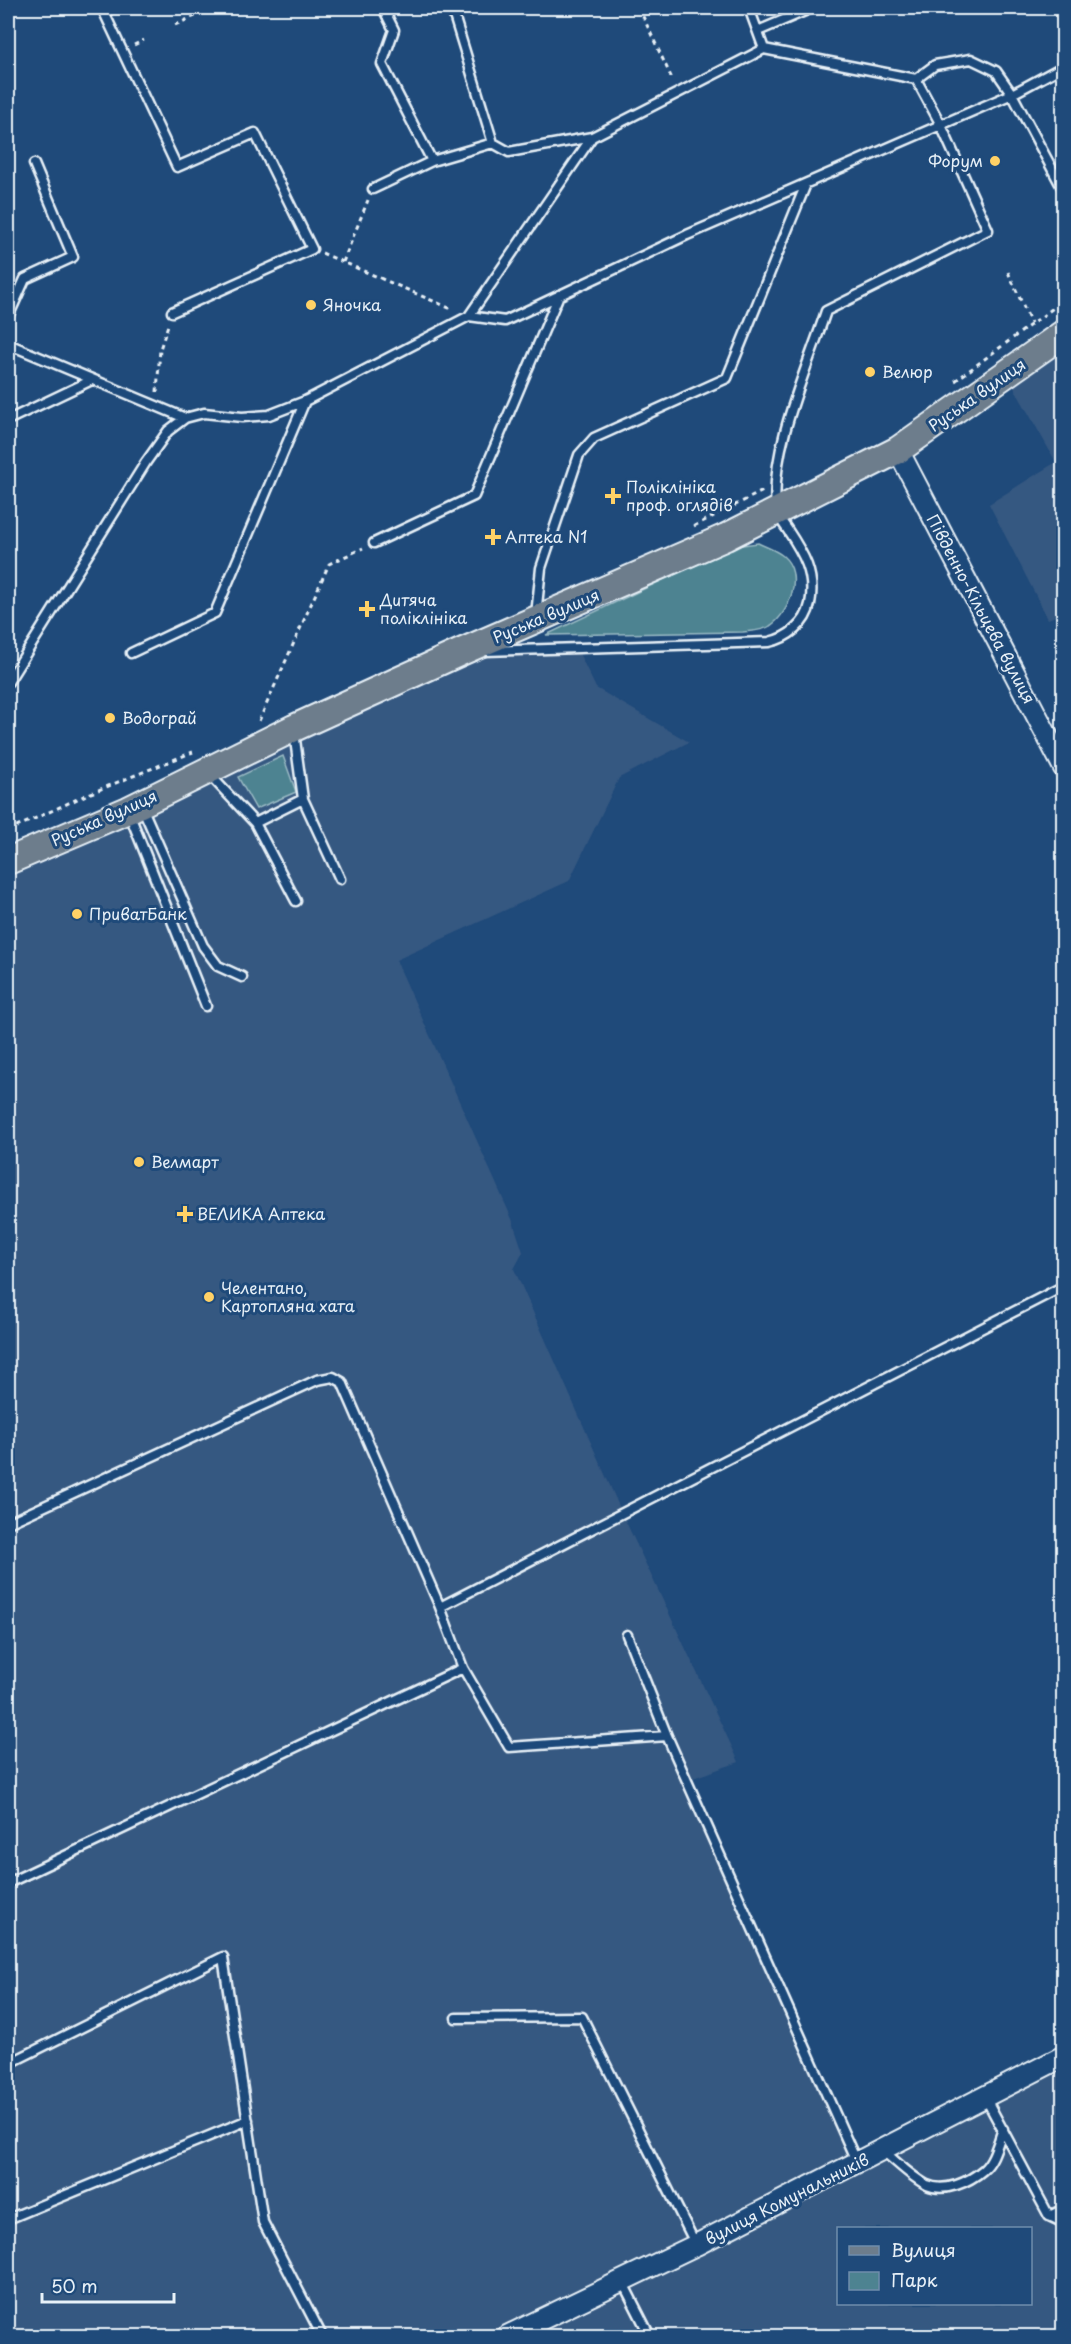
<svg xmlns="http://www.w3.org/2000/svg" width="1071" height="2344" viewBox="0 0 1071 2344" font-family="'Playpen Sans',sans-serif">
<rect width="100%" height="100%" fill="#1f4a7a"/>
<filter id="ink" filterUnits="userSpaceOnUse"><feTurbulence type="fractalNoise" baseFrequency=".0167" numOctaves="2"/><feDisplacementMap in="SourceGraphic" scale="12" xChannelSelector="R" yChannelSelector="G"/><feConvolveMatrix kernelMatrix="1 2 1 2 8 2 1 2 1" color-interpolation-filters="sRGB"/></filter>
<g filter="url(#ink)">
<path fill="#365881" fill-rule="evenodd" d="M1063,336V613L1048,619L989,504L1056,462L1008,377Z
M575,645L596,688L689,742L619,778L569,881L396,960L512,1219L523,1252L514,1269L626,1522L739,1762L693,1778L864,2166L1063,2064V2336H8V855L458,648ZM838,2228H1030V2304H838Z"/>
<path fill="#4d8391" stroke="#9abac4" stroke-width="1.5" d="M758,543C766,547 776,550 783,556C804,574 790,613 770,626C763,631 752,631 743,632L546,635L735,546Z
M283,756L296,792L256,809L238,777Z"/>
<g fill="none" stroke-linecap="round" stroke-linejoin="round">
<g stroke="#e8f1f8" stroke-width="13">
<path id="service" d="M102,8L177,167L255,133L312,249L172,312
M383,8L394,30L382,64L432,161
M455,8L452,9L493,143
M749,8L764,49
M758,31L812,8
M1064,66L1012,94L1064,191
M469,316L592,137
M8,317L25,279L73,257L34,164
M8,344L185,418
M8,420L92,380
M374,543L474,496L559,295
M536,615L541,568L579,455L594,438L727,378L806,184
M485,651L769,642C788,638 806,624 810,604C816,574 803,553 787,529C783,523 777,516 776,509C770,448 807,369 826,311L988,230L940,123L916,79
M131,653L215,613L305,401
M8,682L146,462L168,431L185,418L204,413L242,417L269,415L305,401L469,316L505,321L687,235L1012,94L996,71L971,59L935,65L916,79L764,49L592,137L509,152L493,143L432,161L373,189
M294,732L303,799L340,879
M209,774L255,823L296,901
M142,807L203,946L218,966L242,977
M129,813L206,1006
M255,823L303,799
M8,1523L317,1380L333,1377L342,1382L440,1607
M627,1635L667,1736L857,2163
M463,1668L509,1747L667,1736
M8,1883L463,1668L440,1607L1064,1286
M456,2018L582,2017L696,2245
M8,2064L223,1957L263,2222L322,2336
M985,2097L1049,2216L1064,2223
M883,2151C897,2162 911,2177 927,2185C945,2193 969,2182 983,2170C994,2161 998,2142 1003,2129
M1049,2216L1064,2209
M8,2219L248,2120
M622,2281L650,2336"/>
</g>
<g stroke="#e8f1f8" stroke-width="24">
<path id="tertiary" d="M898,450L1064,768
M507,2336L696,2245L1064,2056"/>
</g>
<g stroke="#e8f1f8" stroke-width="30">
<path id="primary" d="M8,861L128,810L294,728L461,652L726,537L898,450L1064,333"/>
</g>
<path stroke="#e8f1f8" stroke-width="3" stroke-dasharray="4.5 4.5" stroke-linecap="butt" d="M639,8L673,81
M175,25L213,8
M134,45L144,40
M322,253L454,310
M343,262L368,200
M1008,272L1031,323
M955,381L1064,300
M157,392L160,349L169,322
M694,526L763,491
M259,721L329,564L363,548
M8,831L86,795L193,752"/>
<use href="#service" stroke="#1f4a7a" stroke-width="8"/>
<use href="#tertiary" stroke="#1f4a7a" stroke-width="20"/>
<use href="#primary" stroke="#6d7d8c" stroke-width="26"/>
</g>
</g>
<g fill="#ffd166" stroke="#1f4a7a" stroke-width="2">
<circle cx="995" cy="161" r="6"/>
<circle cx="311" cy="305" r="6"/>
<circle cx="870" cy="372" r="6"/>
<path d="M610 487h6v6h6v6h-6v6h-6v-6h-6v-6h6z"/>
<path d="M490 528h6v6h6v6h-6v6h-6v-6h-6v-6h6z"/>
<path d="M364 600h6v6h6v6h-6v6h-6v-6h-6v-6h6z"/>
<circle cx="110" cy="718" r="6"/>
<circle cx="77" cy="914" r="6"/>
<circle cx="139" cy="1162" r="6"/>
<path d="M182 1205h6v6h6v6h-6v6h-6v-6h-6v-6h6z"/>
<circle cx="209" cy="1297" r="6"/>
</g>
<g text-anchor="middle" stroke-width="6" stroke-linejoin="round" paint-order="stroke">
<g font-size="16" fill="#e8f1f8" stroke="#1f4a7a" text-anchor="start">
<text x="983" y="167" text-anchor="end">Форум</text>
<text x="323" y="311">Яночка</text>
<text x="882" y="378">Велюр</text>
<text x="626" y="493">Поліклініка<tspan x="626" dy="18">проф. оглядів</tspan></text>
<text x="505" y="543">Аптека N1</text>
<text x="380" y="606">Дитяча<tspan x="380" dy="18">поліклініка</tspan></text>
<text x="122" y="724">Водограй</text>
<text x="89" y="920">ПриватБанк</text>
<text x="151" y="1168">Велмарт</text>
<text x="197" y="1220">ВЕЛИКА Аптека</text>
<text x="221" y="1294">Челентано,<tspan x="221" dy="18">Картопляна хата</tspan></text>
</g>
<g font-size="16" fill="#e8f1f8" stroke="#1f4a7a">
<text transform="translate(977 395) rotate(-35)" y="6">Руська вулиця</text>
<text transform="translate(981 609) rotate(62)" y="6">Південно-Кільцева вулиця</text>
<text transform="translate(546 616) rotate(-23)" y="6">Руська вулиця</text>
<text transform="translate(104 818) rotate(-24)" y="6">Руська вулиця</text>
<text transform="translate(787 2199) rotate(-27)" y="6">вулиця Комунальників</text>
</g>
</g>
<rect width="1071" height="2344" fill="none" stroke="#1f4a7a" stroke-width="30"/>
<rect x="15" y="15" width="1041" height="2314" fill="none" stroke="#e8f1f8" stroke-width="2" filter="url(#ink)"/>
<rect x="837" y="2227" width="195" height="78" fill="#1f4a7a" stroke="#6f8dac" stroke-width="1.5"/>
<rect x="849" y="2246" width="30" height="9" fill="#6d7d8c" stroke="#6f8dac" stroke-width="1.5"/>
<text x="891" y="2257" font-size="18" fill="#e8f1f8">Вулиця</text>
<rect x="849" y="2272" width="30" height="18" fill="#4d8391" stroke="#6f8dac" stroke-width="1.5"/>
<text x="891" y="2287" font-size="18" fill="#e8f1f8">Парк</text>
<path d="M42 2293v9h132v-9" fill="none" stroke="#e8f1f8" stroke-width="3"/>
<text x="51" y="2293" font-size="18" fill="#e8f1f8" stroke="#1f4a7a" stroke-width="4.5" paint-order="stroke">50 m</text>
</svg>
